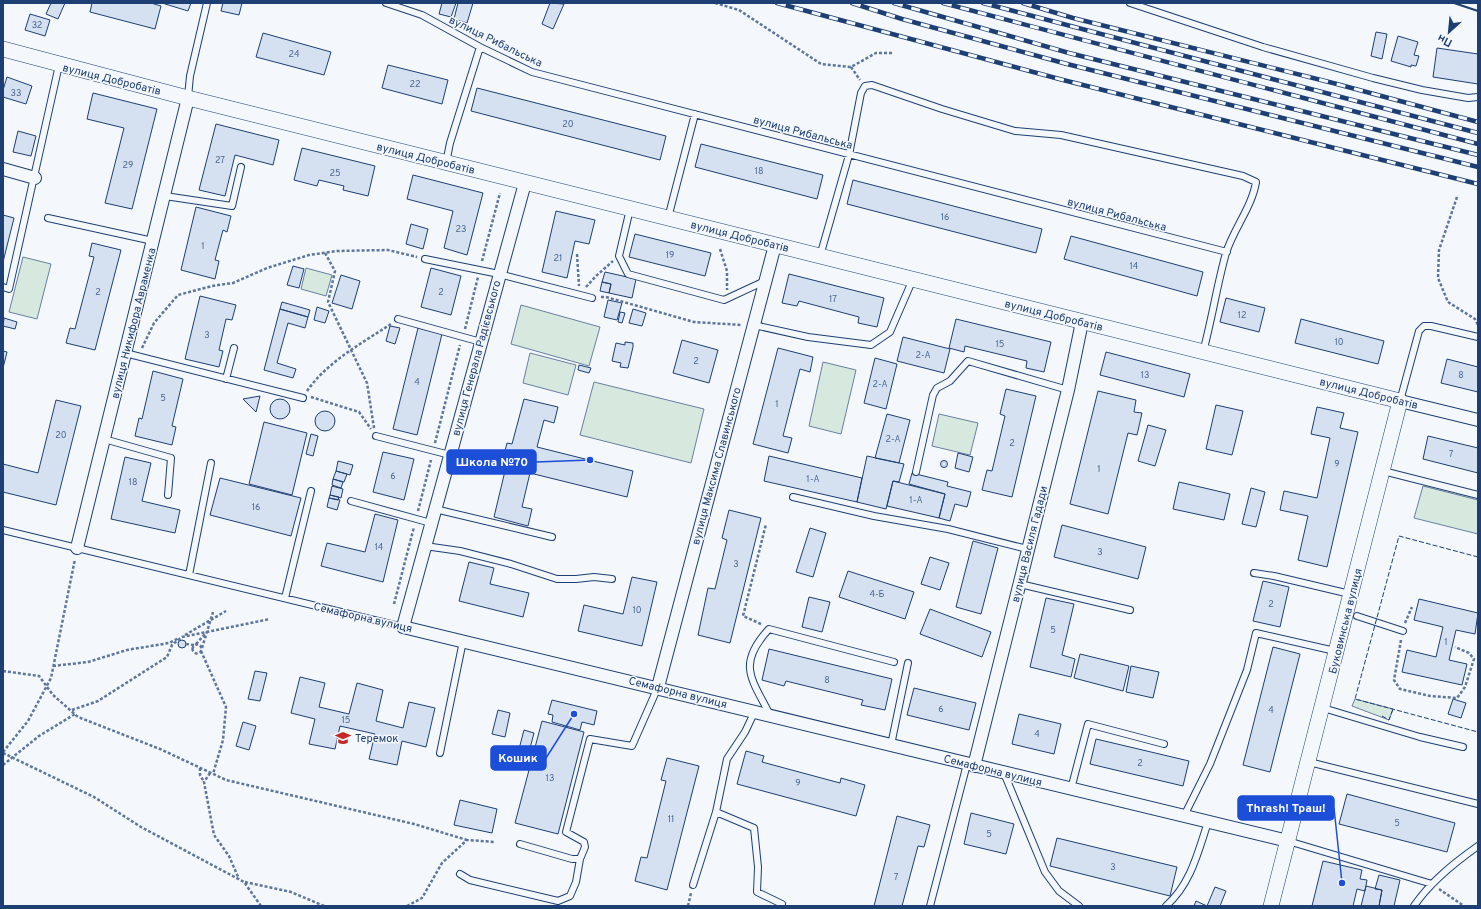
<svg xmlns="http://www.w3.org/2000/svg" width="1481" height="909" viewBox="0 0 1481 909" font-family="Overpass,sans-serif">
<rect width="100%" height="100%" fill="#f4f7fb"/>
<path fill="#d7e8df" stroke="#687fa3" d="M23,257L51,264L37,319L9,312Z
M306,268L332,275L326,296L301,289Z
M521,305L600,327L589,366L511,344Z
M530,353L576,365L568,395L523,383Z
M823,362L856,370L841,434L809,426Z
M594,382L704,409L691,463L580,435Z
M939,414L978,423L970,455L932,446Z
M1423,486L1478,500V534L1414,518Z
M1355,699L1393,709L1389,720L1352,706Z"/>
<path fill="#d5e0f0" stroke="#1d3f73" d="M51,3H65L58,19L46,14Z
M92,3H151L161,6L155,29L90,12Z
M162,3H191L188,11Z
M223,3H242L239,15L221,11Z
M442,3H456L451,17L439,14Z
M458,3H473L467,23L454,19Z
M550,3L564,4L553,29L542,24Z
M30,14L50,20L45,36L25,30Z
M1376,32L1387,34L1382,59L1371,56Z
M263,33L331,52L324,75L256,57Z
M1398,36L1418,42L1414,55L1419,56L1416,66L1411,65V67L1391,61Z
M1437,48L1478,54V84L1433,77Z
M388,65L448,80L442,104L382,88Z
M7,77L32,86L26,104L3,97V90Z
M477,88L666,136L660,160L471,111Z
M93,93L157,109L132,209L105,203L124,128L87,119Z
M216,124L279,140L273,165L235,155L225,196L199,190Z
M18,131L36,136L31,156L13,152Z
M701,144L823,175L817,199L695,167Z
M302,148L375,166L368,196L343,190L344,186L319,180L317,186L294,180Z
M413,175L483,193L467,255L444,248L453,211L407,199Z
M853,180L1042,229L1036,253L847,204Z
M196,207L231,216L227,232L223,230L215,260L219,261L215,279L181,270Z
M556,211L595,220L589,244L575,241L567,278L542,272Z
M3,215L14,218L3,262Z
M411,224L428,229L423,249L406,244Z
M635,234L711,253L705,276L629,257Z
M1071,236L1203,272L1197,296L1064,259Z
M92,243L121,250L95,350L66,343L70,328L75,329L94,257L89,256Z
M293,266L304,269L299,288L287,285Z
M431,268L461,276L451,315L421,307Z
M605,272L636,279L632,298L609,293L611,284L602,282Z
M789,274L884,298L877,327L858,323L859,317L799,301L797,306L782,303Z
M341,275L360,281L352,309L332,303Z
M602,282L611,284L609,293L600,291Z
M200,296L236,305L232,320L226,319L219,350L223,351L219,367L185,359Z
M1226,298L1265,308L1259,332L1220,322Z
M608,300L622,303L617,320L604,317Z
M282,302L310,310L308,317L280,309Z
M317,307L329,311L325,323L314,320Z
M280,309L308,317L305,328L288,323L277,363L296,369L293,378L264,370Z
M633,309L646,313L642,326L629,323Z
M620,312L625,313L622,323L618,322Z
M4,318L17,322L15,329L3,326Z
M956,319L1051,342L1044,372L1026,368L1027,361L965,346L964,352L949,348Z
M1301,319L1384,341L1378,364L1295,343Z
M390,326L400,328L395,344L386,341Z
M418,328L442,334L417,435L393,429Z
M903,337L950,349L944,373L897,361Z
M682,340L718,350L709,383L673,373Z
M625,342L633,343V347L628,368L620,367L621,363L612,361L616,343L625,345Z
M778,348L813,357L810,372L800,369L783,436L792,438L788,453L753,444Z
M3,351L7,352L3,368Z
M1106,352L1190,374L1184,397L1100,375Z
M875,358L897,364L886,409L864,403Z
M1447,359L1478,367V392L1441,383Z
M579,365L591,368L589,373L578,370Z
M153,371L183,379L172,426L176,427L172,445L135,436L139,418L142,419Z
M1006,389L1036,396L1012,497L982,490L987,470L992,471L1005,416L1000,414Z
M1098,391L1136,400L1134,412L1142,413L1137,435L1128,433L1108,514L1070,504Z
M260,396L256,412L243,399Z
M524,399L558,407L554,423L544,420L537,447L633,471L627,497L530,473L522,507L532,509L528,526L494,517L505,471L500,470L507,443L512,444Z
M270 409a10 10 0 1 1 20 0a10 10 0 1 1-20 0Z
M56,400L81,406L56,505L3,492V464L38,473Z
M1216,405L1243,411L1232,455L1206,449Z
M1317,407L1344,413L1340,428L1358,432L1327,567L1298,560L1308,516L1280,510L1284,491L1317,498L1330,438L1311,434Z
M315 421a10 10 0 1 1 20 0a10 10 0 1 1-20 0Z
M887,414L910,420L899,463L875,458Z
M264,422L307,433L292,495L249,484Z
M1148,425L1166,430L1155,466L1138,461Z
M311,434L318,436L313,456L306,454Z
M1428,436L1478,448V473L1423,459Z
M383,452L414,459L404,500L373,492Z
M958,453L973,457L969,472L955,468Z
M769,456L862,478L857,502L764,481Z
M867,456L904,464L899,482L893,481L886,509L857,502Z
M125,457L151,463L142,501L180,510L175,533L111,519Z
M940.5 464a3.5 3.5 0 1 1 7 0a3.5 3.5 0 1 1-7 0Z
M338,461L353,465L350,475L336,471Z
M336,471L347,474L344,482L333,479Z
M912,473L948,482L947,486L971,492L967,507L955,504L950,521L939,518L945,494L909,484Z
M220,478L301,498L291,536L210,515Z
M333,479L343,482L341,488L332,485Z
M893,481L945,494L939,518L887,506Z
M1179,482L1230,494L1224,520L1173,509Z
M332,486L343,489L341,498L330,495Z
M1251,488L1265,492L1256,527L1242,524Z
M330,495L339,497L338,500L329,498Z
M329,498L340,500L337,510L327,507Z
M729,510L761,518L730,643L698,635L708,588L715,589L727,540L722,538Z
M375,514L398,520L383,582L321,566L327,543L365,552Z
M1062,525L1146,547L1138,579L1054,557Z
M810,528L826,533L813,577L796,572Z
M973,541L998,548L981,614L956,607Z
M930,557L949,563L940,590L921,584Z
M469,562L494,568L490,584L529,593L523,617L459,601Z
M848,571L914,592L905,619L839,597Z
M632,577L657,582L642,646L578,631L584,605L623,614Z
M1263,581L1289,587L1280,627L1253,621Z
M809,597L830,602L822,632L802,627Z
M1046,598L1074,604L1062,655L1075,659L1071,677L1030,667Z
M1419,599L1478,613L1475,634L1456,630L1449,660L1467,664L1462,685L1402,672L1407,650L1436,657L1443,627L1414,620Z
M930,609L991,632L982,657L920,634Z
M178 644a4 4 0 1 1 8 0a4 4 0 1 1-8 0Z
M1273,647L1300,654L1270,772L1243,765Z
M769,649L892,679L885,710L861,705L863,700L786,681L784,686L762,680Z
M1080,654L1129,666L1123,691L1074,678Z
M1131,666L1159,672L1153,698L1126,692Z
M255,671L267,673L260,701L248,699Z
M300,677L325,683L319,707L349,714L357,683L383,690L376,721L403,728L409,702L435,708L426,747L402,741L397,765L369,759L375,734L340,726L335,749L309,744L315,719L291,713Z
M914,688L976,703L969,730L907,715Z
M1453,699L1466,703L1461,718L1448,714Z
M552,700L597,711L594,725L582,722L580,730L552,722L553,715L548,714Z
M498,710L510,713L505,737L492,734Z
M1019,714L1061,724L1054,754L1012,744Z
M542,721L584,732L558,834L515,823Z
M243,722L256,726L249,750L236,746Z
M524,730L534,733L529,752L519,749Z
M1096,739L1189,761L1183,786L1090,764Z
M746,751L764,756L762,762L840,783L841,778L865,785L856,816L737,784Z
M667,758L699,766L667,890L635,881L641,857L647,858L666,781L661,780Z
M1347,794L1455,823L1447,852L1339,824Z
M460,800L497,809L492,833L454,825Z
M971,813L1014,824L1006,854L964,844Z
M897,816L930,825L924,847L918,846L902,906H874Z
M1057,838L1177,867L1170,896L1050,866Z
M1323,861L1362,870L1360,879L1367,880L1365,891L1357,889L1353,906H1312Z
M1379,875L1400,880L1394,906H1379L1382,890L1375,889Z
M1366,886L1382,890L1379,906H1361Z
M1215,887L1226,891L1220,906H1194L1196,901L1207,906Z"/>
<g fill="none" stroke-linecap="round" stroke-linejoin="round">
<g stroke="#1d3f73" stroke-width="8">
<path id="service" d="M386,3L422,15L480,47L532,72L1227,252
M1130,3L1263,47L1373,78L1422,90L1468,98L1478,97
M188,97L190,76L207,3
M446,163L450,143L480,47
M165,196L232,206L241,167
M630,209L619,256L628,274L724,300L765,281
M48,218L153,241
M668,218L695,114
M820,256L849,155L861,93L865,86L872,85L942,109L1015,131L1061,135L1243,176L1256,182C1252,207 1234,228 1226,253C1217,285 1212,319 1203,352
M425,259L499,274L592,298
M3,287L9,289L59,65
M398,319L481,342
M754,325L808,337L871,345L890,332L913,279
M125,353L303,398
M226,379L234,348
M1400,401L1419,331L1424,326H1431L1478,337
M376,436L450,455
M104,439L171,458L168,495
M1383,471L1478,495
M916,472L933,395L937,388L950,381L968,361L1068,390
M793,497L874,516L948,529L1027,549
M351,501L431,523
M435,509L552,537
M3,530L403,627
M425,546L460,551L511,564L557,579H576L594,577L612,579
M1254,573L1274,576L1350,594
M189,575L211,463
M1020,584L1130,610
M285,598L311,491
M1357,616L1403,631
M1323,708L1420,737L1463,747
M770,715C752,679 736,665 769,629L894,662
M891,745L908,663
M440,753L463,641
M1309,762L1478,804
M1004,773L1045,872L1059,891L1079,906
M1071,789L1088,724L1164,744
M716,812L754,828L758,867L757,892L782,904
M1184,816L1210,764L1247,670L1256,633L1335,651
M1288,841L1432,884
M520,844L572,859H580L585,847L584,842L566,832L590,739L632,746L658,687
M460,874L470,880L558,901L570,896L576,882L580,859
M693,885L716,812L727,759L745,732L755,711
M930,906L967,764
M1166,906C1191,884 1198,852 1208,822
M1414,906C1430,882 1454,863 1478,846"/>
</g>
<g stroke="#1d3f73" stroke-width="14">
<path id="minor" d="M3,169L35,178
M525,183L403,627L1288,841
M1400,401L1478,420
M77,548L188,98
M658,687L775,245
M974,766L1068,390L1082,322"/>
</g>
<g stroke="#1d3f73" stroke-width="16">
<path id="tertiary" d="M3,49L188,98L1400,401L1271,906"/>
</g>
<path stroke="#5e769c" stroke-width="2.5" stroke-dasharray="3 2" stroke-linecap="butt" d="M715,3L739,10L821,64L851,67L876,53H894
M851,67L860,80
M1457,197L1439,250L1438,278L1448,302L1475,319L1478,325
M720,249L727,271V290
M325,253L335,271L328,302L367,383L374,428
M577,254L579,286
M482,261L500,193
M586,287L596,276L613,261
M601,297H606L694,322L742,325
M465,329L478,277
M142,348L154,323L178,295L212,286L233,283L267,268L309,255L337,251L388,250L417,257
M307,391C327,362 362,343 391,324
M311,397L359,412L371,429
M435,443L460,345
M418,511L431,460
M394,604L414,527
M1405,623L1412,607
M761,624L743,616L766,524
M185,635L226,611
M1401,640L1394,680L1400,689L1430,696L1457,698L1465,687L1474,659L1469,653L1455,647
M186,644L194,645
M196,644L205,634
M192.5 649a4.5 4.5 0 1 1 9 0a4.5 4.5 0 1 1-9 0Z
M202,648L213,612
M201,651L226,707L223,740L213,774
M53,666L88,662L127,650L169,643L179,638
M3,671L39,676L53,695L78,717L160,749L226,780L414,824L467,840
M72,710L98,701L167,657L172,645L182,637L270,619
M3,752L28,721L51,678L75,559
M3,753L94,797L141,827L244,882L261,906
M3,765L39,736L75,714
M200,768V775L204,782
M210,773L204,782L214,835L229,856L239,879
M245,882L291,892L324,906
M1439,889L1464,906
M407,906L422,898L442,863L467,840L495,842
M688,906L691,893"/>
<use href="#service" stroke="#f4f7fb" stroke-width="6"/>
<use href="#minor" stroke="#f4f7fb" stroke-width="12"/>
<use href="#tertiary" stroke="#f4f7fb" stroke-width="15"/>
<g stroke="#1d3f73" stroke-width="4.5">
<path id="rail" d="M777,3L1063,80L1478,184
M852,3L902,19L1067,64L1478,167
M894,3L1069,53L1478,155
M943,3L1478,144
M983,3L1478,133
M1023,3L1073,18L1333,83L1478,122"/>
</g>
<use href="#rail" stroke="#f4f7fb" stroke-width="3" stroke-dasharray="9" stroke-linecap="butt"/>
<path stroke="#1d3f73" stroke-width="1" stroke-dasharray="5 2" stroke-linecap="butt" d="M1478,557L1399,536L1355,699L1478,732
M1382,716L1389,720L1393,709"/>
<path stroke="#1d3f73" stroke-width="2" d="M1454,3L1478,11"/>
</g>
<defs>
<g id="school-bare" transform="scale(1.2)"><path d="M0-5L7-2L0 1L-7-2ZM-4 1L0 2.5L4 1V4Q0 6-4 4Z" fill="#c62828" stroke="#f4f7fb" stroke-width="2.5" paint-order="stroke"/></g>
</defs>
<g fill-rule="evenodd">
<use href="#school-bare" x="343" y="738"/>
</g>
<g text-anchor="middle" stroke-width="3" stroke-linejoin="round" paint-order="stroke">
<g font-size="9" fill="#4b6792">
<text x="37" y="28">32</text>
<text x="294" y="57">24</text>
<text x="415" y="87">22</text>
<text x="16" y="96">33</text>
<text x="568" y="127">20</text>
<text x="220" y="163">27</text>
<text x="128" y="168">29</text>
<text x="759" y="174">18</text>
<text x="335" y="176">25</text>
<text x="945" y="220">16</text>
<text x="461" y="232">23</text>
<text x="203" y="249">1</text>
<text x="670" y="258">19</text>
<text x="558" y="261">21</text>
<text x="1134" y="269">14</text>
<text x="98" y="295">2</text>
<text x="441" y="295">2</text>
<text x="833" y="302">17</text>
<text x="1242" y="318">12</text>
<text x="207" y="338">3</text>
<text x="1339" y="345">10</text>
<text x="1000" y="347">15</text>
<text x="923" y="358">2-А</text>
<text x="696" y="364">2</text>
<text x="1145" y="378">13</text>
<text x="1461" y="378">8</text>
<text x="417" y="385">4</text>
<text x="880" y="387">2-А</text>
<text x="163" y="401">5</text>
<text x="777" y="407">1</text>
<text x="61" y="438">20</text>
<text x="893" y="442">2-А</text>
<text x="1012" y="446">2</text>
<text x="1451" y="457">7</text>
<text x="1337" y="467">9</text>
<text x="1099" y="472">1</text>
<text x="393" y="479">6</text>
<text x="813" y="482">1-А</text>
<text x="133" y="485">18</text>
<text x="916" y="503">1-А</text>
<text x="256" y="510">16</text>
<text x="379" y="550">14</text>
<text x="1100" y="555">3</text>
<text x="736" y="567">3</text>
<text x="877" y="597">4-Б</text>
<text x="1271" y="607">2</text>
<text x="637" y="613">10</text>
<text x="1053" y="633">5</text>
<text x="1446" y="645">1</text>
<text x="827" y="683">8</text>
<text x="941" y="712">6</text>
<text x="1271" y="713">4</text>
<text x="346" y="723">15</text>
<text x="1037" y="737">4</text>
<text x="1140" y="766">2</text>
<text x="550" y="781">13</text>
<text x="798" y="786">9</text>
<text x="671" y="822">11</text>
<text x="1397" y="826">5</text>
<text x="989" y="837">5</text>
<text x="1113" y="870">3</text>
<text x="896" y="880">7</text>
</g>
<g font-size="11" fill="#1d3f73" stroke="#f4f7fb">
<text transform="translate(496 41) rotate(26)" y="4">вулиця Рибальська</text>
<text transform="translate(112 79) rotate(14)" y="4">вулиця Добробатів</text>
<text transform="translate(803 132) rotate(15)" y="4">вулиця Рибальська</text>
<text transform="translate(426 158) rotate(14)" y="4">вулиця Добробатів</text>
<text transform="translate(1117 214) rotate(15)" y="4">вулиця Рибальська</text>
<text transform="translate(740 236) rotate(14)" y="4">вулиця Добробатів</text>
<text transform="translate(1054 315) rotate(14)" y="4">вулиця Добробатів</text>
<text transform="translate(133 323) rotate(-76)" y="4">вулиця Никифора Авраменка</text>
<text transform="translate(476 358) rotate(-75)" y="4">вулиця Генерала Радієвського</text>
<text transform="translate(1369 393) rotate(14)" y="4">вулиця Добробатів</text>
<text transform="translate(716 466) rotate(-75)" y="4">вулиця Максима Славинського</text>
<text transform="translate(1029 544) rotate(-76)" y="4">вулиця Василя Гадади</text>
<text transform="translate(363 617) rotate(13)" y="4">Семафорна вулиця</text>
<text transform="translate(1345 621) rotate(-76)" y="4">Буковинська вулиця</text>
<text transform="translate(678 692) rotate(14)" y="4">Семафорна вулиця</text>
<text transform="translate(993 770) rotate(14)" y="4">Семафорна вулиця</text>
</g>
<g font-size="11" fill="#1d3f73" stroke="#f4f7fb" text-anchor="start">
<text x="355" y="742">Теремок</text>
</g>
</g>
<path fill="none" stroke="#1d4ed8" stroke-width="1.5" d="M590 460L536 462M574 714L546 758M1342 883L1334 808"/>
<g fill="#1d4ed8" stroke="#f4f7fb" stroke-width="1.5">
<circle cx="590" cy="460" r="4"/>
<circle cx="574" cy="714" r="4"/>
<circle cx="1342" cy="883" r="4"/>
</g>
<g fill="#1d4ed8" stroke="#1d4ed8" stroke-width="1.5">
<rect x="447" y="450" width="89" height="24" rx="4"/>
<rect x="491" y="746" width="55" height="24" rx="4"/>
<rect x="1238" y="796" width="96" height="24" rx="4"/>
</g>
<g font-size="12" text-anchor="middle" font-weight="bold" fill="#fff">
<text x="492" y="466">Школа №70</text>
<text x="518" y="762">Кошик</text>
<text x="1286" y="812">Thrash! Траш!</text>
</g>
<rect width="1481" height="909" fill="none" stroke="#1d3f73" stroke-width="8"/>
<g transform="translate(1449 32) rotate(207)" stroke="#f4f7fb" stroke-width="3" paint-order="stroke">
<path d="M0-3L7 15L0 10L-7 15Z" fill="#1d3f73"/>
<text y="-6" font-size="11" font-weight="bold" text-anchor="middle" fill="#1d3f73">Пн</text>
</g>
</svg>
